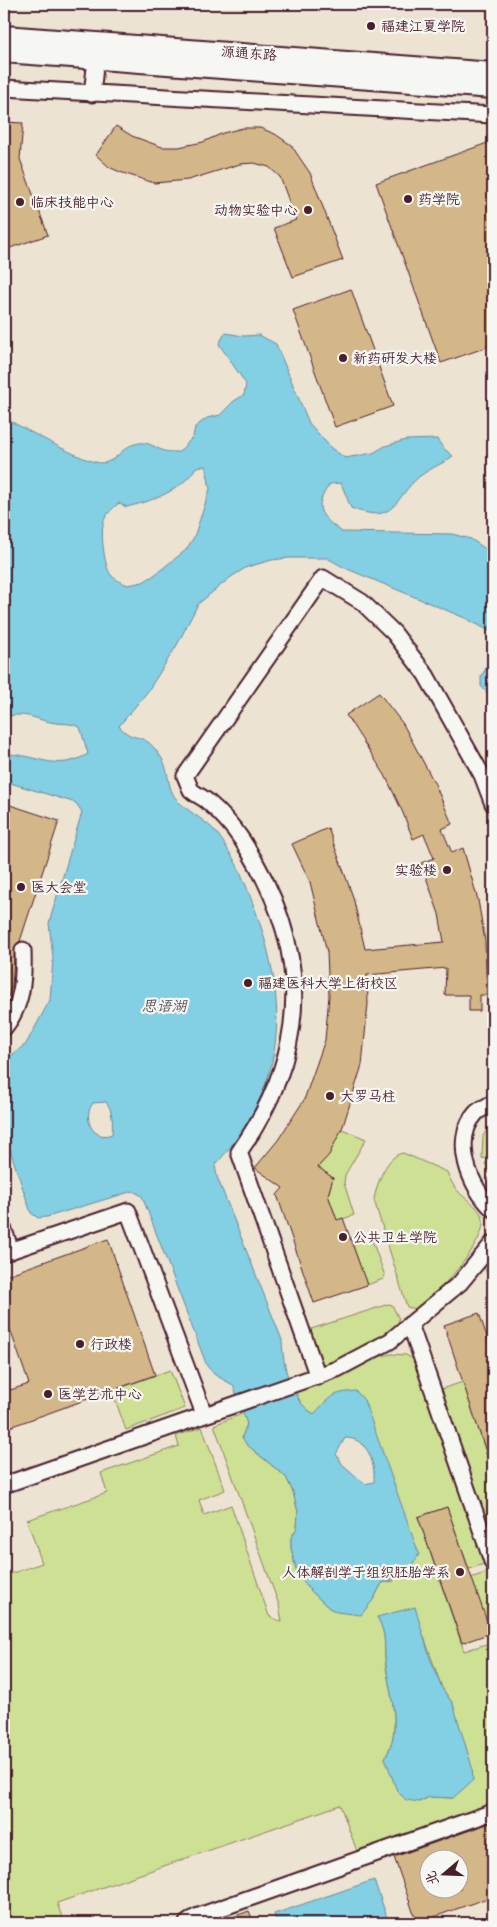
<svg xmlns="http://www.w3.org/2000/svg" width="497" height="1927" viewBox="0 0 497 1927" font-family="Mali,'LXGW WenKai TC',sans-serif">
<rect width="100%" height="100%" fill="#ece3d2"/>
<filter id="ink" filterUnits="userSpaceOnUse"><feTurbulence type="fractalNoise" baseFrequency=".02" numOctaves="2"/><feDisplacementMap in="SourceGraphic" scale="10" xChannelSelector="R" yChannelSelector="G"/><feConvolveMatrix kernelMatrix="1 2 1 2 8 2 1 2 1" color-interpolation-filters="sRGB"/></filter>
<g filter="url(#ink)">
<path fill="#cde094" stroke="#8c8060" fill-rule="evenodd" d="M493,1120L492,1156L482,1159L483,1136Z
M342,1129L366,1139L345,1175L344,1183L354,1215L337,1221L328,1195L333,1178L318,1167Z
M403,1153L447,1172C449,1177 452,1184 456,1189C464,1199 477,1204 482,1216C492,1238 435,1297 416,1309L407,1307L374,1200C376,1186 386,1155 403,1153Z
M492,1161L493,1163V1181L485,1163Z
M370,1235L385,1276L383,1279L367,1285L351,1241Z
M493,1249V1292L483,1263Z
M389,1304L392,1305L399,1319L397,1332L321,1373L305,1331Z
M391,1354L406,1355L413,1359L487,1563L469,1569L447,1507L418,1517L464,1651L493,1642V1807L358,1854L340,1805L57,1903L64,1923H4V1576L42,1563L27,1520L107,1493L101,1473L179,1446L176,1436L202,1427L225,1490L199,1500L204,1515L231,1505L269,1616L282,1622L279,1605L214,1425L244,1413L247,1424L242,1437L253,1450L286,1477L293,1492L298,1512L297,1528L291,1538V1548L296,1569L307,1587L329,1608L373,1600L382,1583L394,1581L364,1400L314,1414L303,1407L295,1391L372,1358ZM377,1617L423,1634L442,1688L453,1704L461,1732L453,1798L429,1797L419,1802L385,1758C402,1730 391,1697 386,1667C383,1647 388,1635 377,1617Z
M170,1370L185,1408L126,1430L112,1391Z
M463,1382L493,1474V1521L483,1524L438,1390Z
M490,1571L493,1582V1632L491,1633L471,1578Z"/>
<path fill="#83cfe3" stroke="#6c8999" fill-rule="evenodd" d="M225,333L244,336L259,335L276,344L309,423L331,448L345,458L373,453L385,446L406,440L437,439L443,448L453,456C443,464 430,468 420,476C393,498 397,526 351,508L341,483L330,484C312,508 320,516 342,532L452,534L471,539L493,554V633L465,618L345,568L327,558H289L272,560L247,567L231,577L198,604L177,645L148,691L119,726C131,740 135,734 148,742C151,744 155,749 158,753C171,767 165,787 177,800C187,811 202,818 213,829C219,835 224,843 228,850C241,869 248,891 256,912C290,1008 286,1088 215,1165L217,1177L282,1340C283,1366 290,1400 314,1414C331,1396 331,1393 356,1391L364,1400L419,1554C410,1570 400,1579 382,1583L373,1600L361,1615L337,1612L329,1608L307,1587L296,1569L291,1548V1538L297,1528L298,1512L293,1492L286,1477L246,1444L242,1437L247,1424L233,1385L215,1375L207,1366L142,1196L133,1191L47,1217L38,1218L31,1213L4,1132V1061L26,1044L50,1000L53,958L49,923L82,812L76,803L4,781V759L9,754C40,756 57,772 88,754L80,727C71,723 65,724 56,723C34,720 28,711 4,717V418C23,427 86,464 102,463C117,462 121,447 135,444C147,440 153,447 164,451C168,452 174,452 179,452L193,437L195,427L207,418L220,415L234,401L244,395L246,384L219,344ZM206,466L210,489L194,537L186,550L153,576L143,582L128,585C123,583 115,580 111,575C104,566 100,532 104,521C106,514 113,508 119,503L126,507C150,502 184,490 196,467ZM106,1102C113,1110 113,1123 112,1134C92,1142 82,1117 93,1103ZM345,1438C368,1438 375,1462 374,1482L365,1484L342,1464L336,1454Z
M493,655V700L481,686V677Z
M415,1607L430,1658L442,1688L453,1704L472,1767L473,1780L453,1798L429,1797L419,1802L406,1800L397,1791L385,1758C403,1728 390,1697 386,1665C383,1646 388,1635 377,1617Z
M374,1880L389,1923H277L274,1914Z"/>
<path fill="#d4b789" stroke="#4a1f2b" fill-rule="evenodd" d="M4,122L23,123L20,159L48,235L10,248L4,230Z
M116,126L132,136L162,147H179L203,142L223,133L243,128H260L275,134L291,145L310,173L343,260L293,277L274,228L296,220L280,177L269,167L254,163L240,164L188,180L154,183L120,172L109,167L96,155Z
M493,141V345L441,363L376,183Z
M351,289L393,406L335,427L293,310Z
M379,693L403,724L435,784L452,824L442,829L452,853L463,848L478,900L485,941L487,995H480V1011H469V995H445L446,968L367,975L368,1004L362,1065L343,1126L329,1155L318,1167L333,1178L328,1195L337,1220L343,1218L367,1285L314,1303L277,1195L283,1188L255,1168L278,1140L304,1100L325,1040L329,996L327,952L310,882L292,844L328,828L353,897L365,949L444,942L439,914L421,863L434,858L424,834L413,839L403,813L385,775L346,715Z
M4,803L59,821L20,941L15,946L12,985L5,1005Z
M108,1239L155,1375L4,1429V1392L29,1384L4,1312V1276Z
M479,1313L493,1355V1467H491L444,1325Z
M447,1507L491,1633L462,1643L418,1517Z
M493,1822V1896L417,1923L394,1857ZM430,1860H460V1890H430Z
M249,1911L254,1923H219V1922Z"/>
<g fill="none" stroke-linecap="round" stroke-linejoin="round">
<g stroke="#4a1f2b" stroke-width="19">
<path id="street" d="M4,88L493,115
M92,94L96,59
M4,1028C23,1005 24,979 23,950
M493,1103C488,1106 480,1109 476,1113C451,1140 470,1188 493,1209
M4,1230L11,1251
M4,1253L128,1211L204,1414
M410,1324L493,1564
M318,1377L239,1152C312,1048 311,947 242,840C232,825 221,813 207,801C202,797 195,794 191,790C189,786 187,780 185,776L323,578L362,602L394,633L426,675L482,775L493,804
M4,1485L337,1369L390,1341L460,1283L493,1243
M187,1923L196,1917L493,1812"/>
</g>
<g stroke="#4a1f2b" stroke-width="24">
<path id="secondary" d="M4,36L493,73
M4,52L493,88"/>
</g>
<use href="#street" stroke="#f6f6f2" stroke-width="15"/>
<use href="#secondary" stroke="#f6f6f2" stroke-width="20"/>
</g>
</g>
<g fill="#4a1f2b" stroke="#f6f6f2" stroke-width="2">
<circle cx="371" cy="26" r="5"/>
<circle cx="408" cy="199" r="5"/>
<circle cx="20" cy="202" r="5"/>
<circle cx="308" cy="210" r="5"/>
<circle cx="343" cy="358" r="5"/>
<circle cx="447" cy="870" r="5"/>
<circle cx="21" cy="887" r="5"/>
<circle cx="248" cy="983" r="5"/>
<circle cx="330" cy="1096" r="5"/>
<circle cx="343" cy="1237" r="5"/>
<circle cx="80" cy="1344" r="5"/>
<circle cx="48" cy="1394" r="5"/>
<circle cx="460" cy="1572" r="5"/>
</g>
<g text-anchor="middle" stroke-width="4.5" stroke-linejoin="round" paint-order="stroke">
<g font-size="14" fill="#4a1f2b" stroke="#f6f6f2" text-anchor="start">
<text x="381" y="31">福建江夏学院</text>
<text x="418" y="204">药学院</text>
<text x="30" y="207">临床技能中心</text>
<text x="298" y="215" text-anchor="end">动物实验中心</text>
<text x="353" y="363">新药研发大楼</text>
<text x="437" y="875" text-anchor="end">实验楼</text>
<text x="31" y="892">医大会堂</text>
<text x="258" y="988">福建医科大学上街校区</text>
<text x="340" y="1101">大罗马柱</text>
<text x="353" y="1242">公共卫生学院</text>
<text x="90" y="1349">行政楼</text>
<text x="58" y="1399">医学艺术中心</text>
<text x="450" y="1577" text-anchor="end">人体解剖学于组织胚胎学系</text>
</g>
<g font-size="14" fill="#4a1f2b" stroke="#f6f6f2">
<text transform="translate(249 53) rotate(4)" y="5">源通东路</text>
</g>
<g font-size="15" font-style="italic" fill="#5b5462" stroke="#f6f6f2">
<text x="164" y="1011">思语湖</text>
</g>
</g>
<rect width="497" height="1927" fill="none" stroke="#f6f6f2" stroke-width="20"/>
<rect x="10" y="10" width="477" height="1907" fill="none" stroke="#4a1f2b" stroke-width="2" filter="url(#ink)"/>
<g transform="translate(444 1874) rotate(251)"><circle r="24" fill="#f6f6f2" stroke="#b1a0a2"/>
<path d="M0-4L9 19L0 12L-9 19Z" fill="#4a1f2b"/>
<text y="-8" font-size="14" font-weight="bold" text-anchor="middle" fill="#4a1f2b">北</text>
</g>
</svg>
